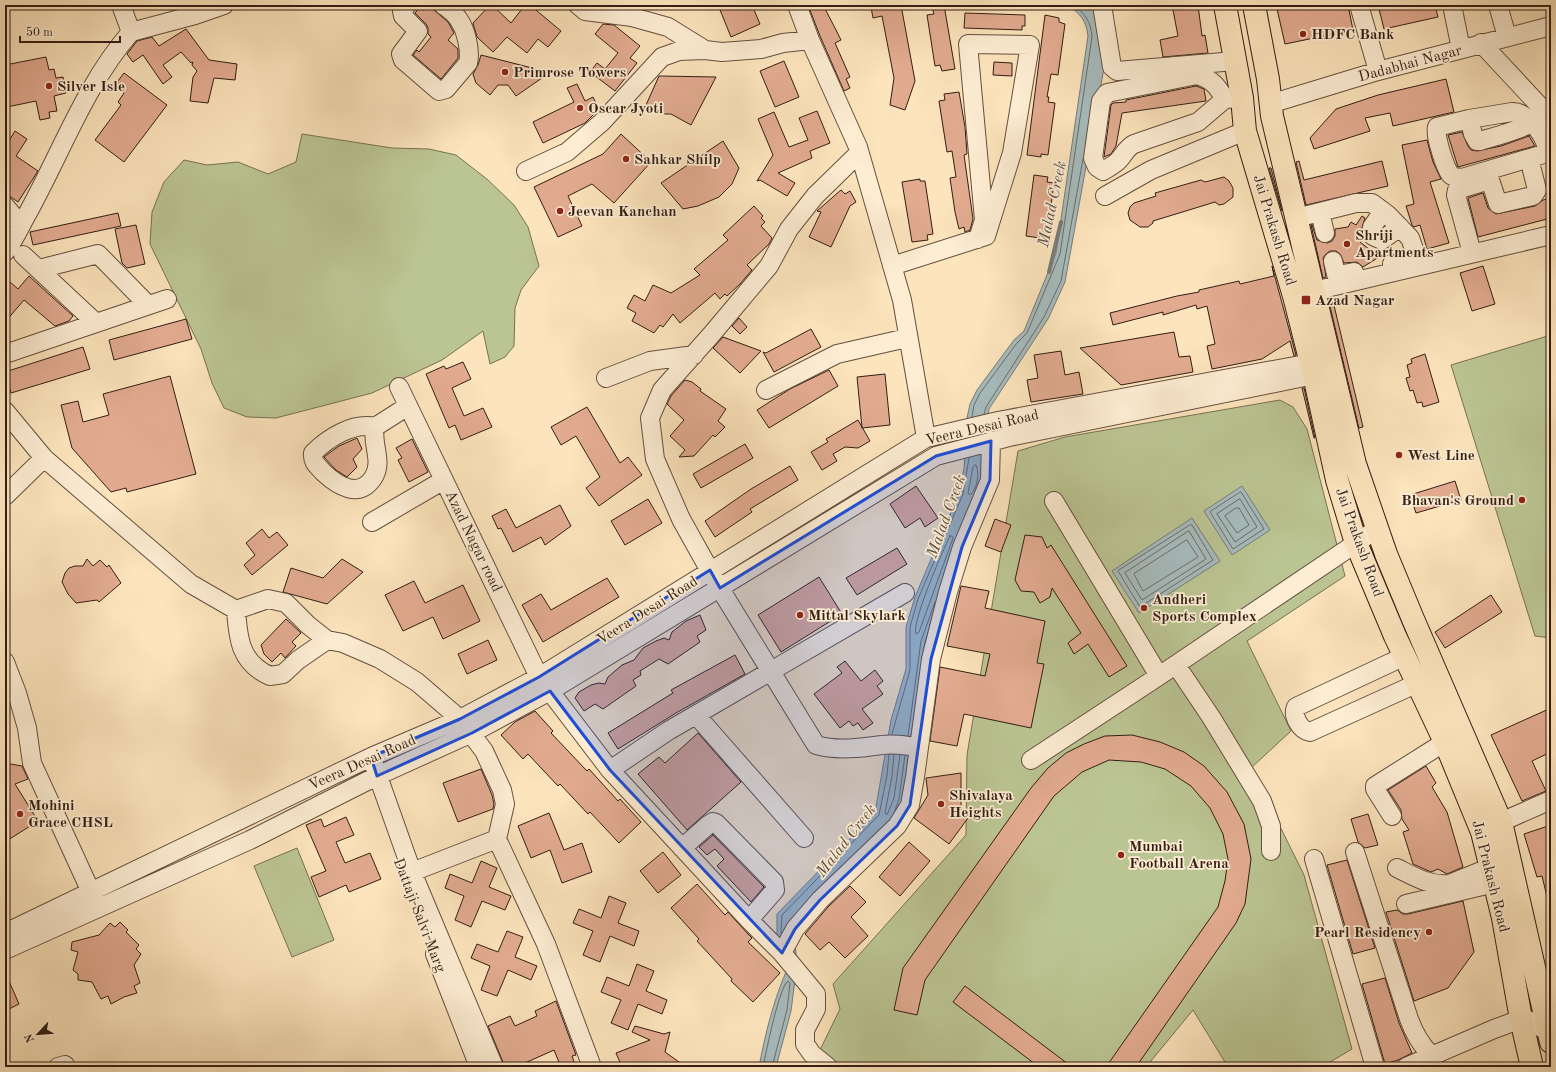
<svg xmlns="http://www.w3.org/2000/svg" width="1556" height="1072" viewBox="0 0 1556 1072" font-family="'Old Standard TT',serif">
<rect width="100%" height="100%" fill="#fce4bc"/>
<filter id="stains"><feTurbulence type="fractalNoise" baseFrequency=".005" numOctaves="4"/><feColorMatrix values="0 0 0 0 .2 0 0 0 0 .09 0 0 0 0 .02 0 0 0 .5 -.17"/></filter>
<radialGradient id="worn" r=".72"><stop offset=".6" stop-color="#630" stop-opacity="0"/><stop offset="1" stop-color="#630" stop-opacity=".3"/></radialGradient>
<path fill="#bbc593" stroke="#777154" d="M302,134L392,148L429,149L456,155L488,180L514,205L528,227L539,266L521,290L515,308L514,346L505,357L490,364L483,331L442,360L372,393L276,418L247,417L224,408L212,383L201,349L150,244L152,212L164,182L184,160L207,165L238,162L268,174L296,162Z
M1551,335V638L1535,636L1451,365Z
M1280,400L1293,407L1307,429L1345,576L1247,641L1291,731L1251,768L1304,875L1352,1049L1322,1067H1228L1193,1010L1146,1067H840L818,1054L840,1009L833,984L966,835L967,755L1018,451L1065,437Z
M297,848L334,940L292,957L254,866Z"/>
<path fill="#a6bbbd" stroke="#787c79" d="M1067,5H1094L1108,46L1065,282L1048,319L989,409L985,431L984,449L987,475L925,641L903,800L896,821L791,927L796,952V972L791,1011L776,1067H759C765,1035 773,1002 786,972L777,945V914L875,813L891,720L906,669V627L915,597L959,493L964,469L967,418L970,404L977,390L1014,340L1024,331L1056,253L1088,36C1086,20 1081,14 1067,5Z
M1242,486L1270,530L1232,555L1204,511Z
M1192,518L1220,561L1139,613L1112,571Z"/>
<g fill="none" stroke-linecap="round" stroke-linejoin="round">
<path stroke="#6c6c68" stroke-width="1" d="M984,414L986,407L1044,317L1061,281L1083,159
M972,417L974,405L980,393L1017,343L1027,333L1060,254L1092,37C1091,22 1086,15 1074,5
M976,465C980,473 977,490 970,495L968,493L973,467Z
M1241,492L1264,529L1233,549L1210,512Z
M1240,499L1257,527L1235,542L1217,514Z
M1236,508H1239L1249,525L1237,533L1225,516Z
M1190,525H1192L1213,560L1140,607L1118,571Z
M1189,531L1206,559L1142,600L1125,573Z
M950,536H952L953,538L919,632L916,634C911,623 943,550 950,536Z
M1187,540L1198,557L1143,591L1134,574Z
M892,734L910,670V627L918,599L963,494L969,458
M908,736L921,641L935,602
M894,754L892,776L885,813L887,815L894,798L900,755
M895,810L899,799L905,755
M781,933L782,915L879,815L887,775L889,754
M763,1067C766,1053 779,987 788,981L790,983L787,1010L772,1067"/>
<path stroke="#787c79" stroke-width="4" d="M1049,272L1061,222"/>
</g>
<path fill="#e2ab90" stroke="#331d14" d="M422,5H433L434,10L448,22L454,33L448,40L458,49V58L441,79L413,55L417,50L419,52L431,37L428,34V28L426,24L415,13Z
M490,5H492L511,23L525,5H530L561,31L548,47L538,39L527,53L507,37L493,52L477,37L473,23Z
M718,5H752L760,24L731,37Z
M808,5H823L835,28L841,40L835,43L850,77L846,79L850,88L844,91L820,36Z
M880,5H901L915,81L905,110L890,105L894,78L882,16L873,18L871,7Z
M944,5L955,69L942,71L940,65L935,66L927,15L934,14L932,7Z
M1172,5H1198L1202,36L1205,35L1208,53L1163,57L1160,40L1178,36Z
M1295,5H1348L1353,30L1285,44L1277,9Z
M1378,5H1435L1438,17L1384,29Z
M965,13L1025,15V26H1022V30L964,28Z
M1045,15L1059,18V22L1065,24L1058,75L1051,74L1047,97H1049L1048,102L1055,103L1048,155L1041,154V157L1027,155Z
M603,24L614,25L640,46L630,58L637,63L615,91L590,72L597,63L605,69L618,53L595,34Z
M186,29L209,60L237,64L235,80L214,78L208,103L190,101L193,77L197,71L192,65L193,62L191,63L181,52L163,65L172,77L163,84L143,55L133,62L127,54L137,41L152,37L159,46Z
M481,55L536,69L542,78L516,96L508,85H498L490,95L476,83L473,74L478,65Z
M46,57L49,70L54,69L56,78L63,77L66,93L54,96L57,111L49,112L50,118L40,120L36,101L7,107L5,99V65Z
M784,61L799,97L775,107L760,71Z
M994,62L1012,63V76L993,75Z
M124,73L167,105L124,162L95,140L121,105L118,102L124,93L122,91L124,88L117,82Z
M659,76L716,77L691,125L671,114H665L646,105Z
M1446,79L1454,112L1393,126L1390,113L1365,118L1370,131L1314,149L1310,138L1336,109L1378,95Z
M577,84L585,101L593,97L599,109L585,123L543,143L533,122L574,102L567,88Z
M1196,86L1204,89L1206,101L1122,113L1116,146L1111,154L1104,157L1111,105L1113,103L1126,102V100Z
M959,92L965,127L967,154L964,155L973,219L970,230L965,232L964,227L959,229L955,212L950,178L956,177L952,151L947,152L939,101L945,100L944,94Z
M817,111L830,143L810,151L812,158L778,173L795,183L787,196L760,180L757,181L773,155L758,119L774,112L789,147L808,140L799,118Z
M15,131L27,139L16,156L38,171L18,202L5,193V147Z
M1462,132L1468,146L1471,150L1477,151L1501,146L1529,136L1535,146L1458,167L1448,135Z
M621,134L651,162L614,203L592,184L568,196L582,226L558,237L534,187L603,154Z
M1427,140L1433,162L1441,179L1430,182L1449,243L1427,249L1420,225L1414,227L1412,225L1406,206L1414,204L1402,145Z
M723,141L739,168L732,184L719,197L698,206L683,209L661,183Z
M1299,161L1304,180L1382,161L1388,186L1306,205L1296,162Z
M1269,168H1271L1282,211Z
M1034,175L1048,177L1047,182L1054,183L1047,235H1040V238L1026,236Z
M1224,177L1229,181L1233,188V197L1224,204L1219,205L1215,202L1153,221V223L1148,227H1140L1130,220L1128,213L1130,207L1134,203L1156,196L1155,193L1201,180L1205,182Z
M920,179V181H925L933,234L927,235L928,240L912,242L902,182Z
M841,190L845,194L850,191L856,202L850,206L831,247L809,237L821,212L817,211Z
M1483,193L1488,208L1496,214L1535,206L1543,200L1551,198V218L1478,237L1468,198Z
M754,206L763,216L761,218L765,222L761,226L772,238L769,244L747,265L752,270L740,284L727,296L725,294L720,299L715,293L680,323L673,314L663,327L660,325L654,333L632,321L636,313L627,308L634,295L645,301L653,285L671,293L700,275L694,269L728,240L723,235Z
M118,213L121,226L33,245L30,232Z
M1362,216L1365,218L1362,228L1363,238L1360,242L1379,257L1363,267L1357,262L1344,263L1340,254L1336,251H1330L1326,254L1323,258L1326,277L1323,278L1311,225H1312L1317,240L1327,243L1332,241L1335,236V229L1348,227L1351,222L1356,225Z
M136,225L145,264L127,268L122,263L115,229Z
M1272,266L1296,355L1294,356L1290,341L1262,359L1212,369L1207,346L1215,344L1207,306L1197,309L1196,305L1163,315V312L1113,325L1110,313L1177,296L1199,292V290L1239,281L1240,284L1274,276Z
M1483,266L1495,304L1472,311L1460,273Z
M29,276L73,316L69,321L55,326L24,300L5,322V288L10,282L18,289Z
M1332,297L1363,427L1359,428L1328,298Z
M739,318L747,327L740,334L732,326Z
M186,319L192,339L114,360L109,340Z
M811,329L821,347L774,372L763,352L766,353Z
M1174,332L1179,357L1190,356L1193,372L1121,385L1080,348Z
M723,337L761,351L740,373L713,348Z
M83,347L90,369L11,393L5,372Z
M1061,351L1065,375L1079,372L1083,394L1031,402L1027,380L1038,378L1034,355Z
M1425,354L1439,402L1423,407L1422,402L1417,403L1413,390L1410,391L1406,378L1410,377L1407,365L1412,363L1411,359Z
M463,362L471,379L452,388L464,416L483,408L492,427L461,440L455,425L449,428L426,374L444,366L446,369Z
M829,370L838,386L769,428L757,410L790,389Z
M885,374L890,425L862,428L857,377Z
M170,376L196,474L127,492L126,488L111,492L72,448L61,405L78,401L83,422L109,415L103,394Z
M685,380L692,382L701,389L700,391L726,409L718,421L725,427L715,437L713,435L694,456L679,457L685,450L670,436L684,420L667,404L671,396Z
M1302,388H1304L1315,438H1314Z
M587,407L620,463L628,457L642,475L599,506L586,488L600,477L576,436L561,445L551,427Z
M858,420L870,441L858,448L845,447L833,454L837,461L822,470L811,452L828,442L826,439Z
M357,438L362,449L353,459L357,467L347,477L336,470L324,457L339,446Z
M412,439L428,472L409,482L398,460L402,458L396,448Z
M745,444L753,458L701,488L693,474Z
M790,466L798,480L750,509L752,512L715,537L705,521L751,489Z
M1455,481L1461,500L1416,513L1410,495Z
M916,486L938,518L925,527L920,518L905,528L890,504Z
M648,499L662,523L625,545L611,521Z
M560,505L571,526L545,545L541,537L513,552L501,528L498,529L492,516L506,509L516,528Z
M995,519L1011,525L1001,552L985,546Z
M262,529L269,538L277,532L288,545L252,575L244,565L255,555L246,543Z
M1025,535L1042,537L1047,548L1051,545L1127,666L1109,677L1088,644L1074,654L1068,643L1081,633L1052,588L1050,597L1040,603L1034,592L1021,591L1015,580Z
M897,548L907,564L857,595L846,578Z
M87,559L93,566L100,560L107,567L109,565L121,583L99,602L97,600L76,603L68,594L62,582L65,573L69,568L75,566H83Z
M342,559L363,572L327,604L283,592L291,568L323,578Z
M819,577L842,614L781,652L758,615Z
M607,578L619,597L543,642L522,605L541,594L551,610Z
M414,581L425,603L463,585L480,621L443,639L433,617L403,631L385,595Z
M961,586L989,591L985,608L1045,621L1037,663L1044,664L1031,728L964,714L957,746L930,741L940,667L985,676L990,654L947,646Z
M1491,595L1502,612L1445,648L1435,632Z
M700,615L706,630L697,636L700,642L668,664L659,659L640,671L641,675L633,680L636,686L603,709L595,704L584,711L575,698L579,692L591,685L599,683L605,684L608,677L622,665L634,660L643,648L656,641L664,638L669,640L672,632L686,621Z
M286,619L301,633L292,642L296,646L285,658L281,653L272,662L264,654L261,645Z
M488,640L497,660L467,674L458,654Z
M735,655L745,674L676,713L618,749L608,733L673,693L671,690Z
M845,661L861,681L875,670L883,681L877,686L883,694L862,709L873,723L863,730L858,723L853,726L849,721L840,728L814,694L842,673L837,667Z
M1551,708V752L1532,761L1546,791L1522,801L1491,735Z
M535,711L553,731L551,733L587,771L589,769L618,801L620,799L641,822L619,843L590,812L588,814L560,784L558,786L528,754L523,759L501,735L515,722Z
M698,733L741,782L687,830L638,774L659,757L665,763Z
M1132,735L1160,742L1184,752L1204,766L1227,792L1244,824L1251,859L1245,904L1236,923L1136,1067H1106L1218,907L1225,881L1228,859L1223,834L1210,808L1191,786L1165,769L1141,762L1109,760L1082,772L1054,796L925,980L917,1015L894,1010L903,968L1031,788L1048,768L1066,753L1084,744L1105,736Z
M5,763L22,766L28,779L15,784L38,821L5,842Z
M1426,766L1436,783L1432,787L1447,812L1463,867L1447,874L1438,869L1431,872L1413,864L1403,832L1409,830L1402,819L1401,810L1388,790Z
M481,769L492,795L494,804L493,809L458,822L443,783Z
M961,773V813L968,818L949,844L914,818L928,795L926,778Z
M549,813L564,850L582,843L592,872L562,883L550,850L531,858L518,826Z
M1368,814L1378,845L1365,848L1358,842L1351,819Z
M346,817L354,835L336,842L345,863L370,853L381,879L349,892L346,885L319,897L311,877L326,871L306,825L321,819L324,827Z
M1551,825V896L1547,897L1542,876L1537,877L1524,834Z
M713,835L764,887L751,902L717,866L724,859L715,849L707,855L699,847Z
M909,842L930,861L900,896L879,877Z
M663,852L681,875L658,893L640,871Z
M1347,860L1375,948L1353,954L1327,865Z
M481,861L497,868L489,887L511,896L505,910L482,901L471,927L455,920L464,896L445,888L450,874L472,883Z
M697,884L725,915L728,912L748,934L752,938L748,942L780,973L753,1002L731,981L732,979L697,941L699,939L671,908Z
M850,886L866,902L851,917L868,936L845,958L829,942L820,950L805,934L828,907Z
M609,896L626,903L618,923L639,931L634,946L610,936L600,962L583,955L593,931L573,923L579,909L601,918Z
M1463,901L1474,952L1448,988L1414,1001L1386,912L1397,910L1403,914H1408Z
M120,922L128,930L126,932L139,945L136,949L141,954L134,965L140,983L134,986L137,993L124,997L111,1004L108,996L101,999L92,982L78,980V974L73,970L78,952L71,950L72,942L99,935L110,923L115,927Z
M507,931L523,937L515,957L537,966L531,980L508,970L497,996L481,990L490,966L471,958L477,944L498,952Z
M637,964L654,971L646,991L667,1000L662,1014L638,1004L628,1030L611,1023L621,1000L601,992L607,977L629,986Z
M5,972L19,1004L5,1011Z
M1385,978L1399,1023L1412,1053L1398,1060L1385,1064L1362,984Z
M965,986L1072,1067H1039L953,1002Z
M556,1001L576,1055L572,1056L576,1067H561L554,1050L525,1063L527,1067H505L488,1026L510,1016L515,1026L537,1016L535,1011Z
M635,1026L664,1034L670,1032L665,1052L686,1067H622L616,1053L650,1040L632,1032Z"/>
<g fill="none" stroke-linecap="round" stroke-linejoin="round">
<g stroke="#654f3e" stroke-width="20">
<path id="minor" d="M407,5L402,11L403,16L418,31L401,54L403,60L439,91L446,89L468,63C471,51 466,30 459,20C455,13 449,9 443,5
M578,5L585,11L632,17L668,27L705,50
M797,5L810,40L858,147L902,300L926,438
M1102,5L1112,67L1117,71L1235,61
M1359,5L1378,71
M1452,5L1461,49
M1498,5L1507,37
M131,32L195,15L224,5
M1481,43L1551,118
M1225,99C1217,86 1212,79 1197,75L1107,93L1101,101L1093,158L1097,167L1103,171C1108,168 1114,165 1118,161C1124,155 1126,148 1134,144L1198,122L1225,99L1242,98
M1270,104L1378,71L1551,26
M1469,119L1512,112C1527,111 1549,139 1547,153L1462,178C1457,177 1453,178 1450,174C1445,167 1434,134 1437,127L1469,119L1473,134L1477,141H1480C1504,134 1526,129 1547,113
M859,153L815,196L789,229L769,266L711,335L662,390L650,418L655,459L681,519L719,587L816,745C836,751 861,748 882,745C894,743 907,746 919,747
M526,171L567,152L602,122L662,57L679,51L705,50L722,52L761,49L783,43L810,40
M1490,180L1498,204L1533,196L1537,190L1532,170
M1105,196L1151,170L1245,131
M5,206L21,225
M1383,211L1372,227L1373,236L1382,240L1400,227
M1320,212L1325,233
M1296,218L1356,203H1372L1388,215L1410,238L1414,249L1410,259L1392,264
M5,252C13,242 19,229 25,218C60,156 84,86 131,32L121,5
M1472,253L1456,195L1457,190L1480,183
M23,255L95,322
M1333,261L1336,274L1338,275L1354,272
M892,266L986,236L1012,153L1030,45L968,44L984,220L978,239
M39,269L98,254L148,305
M1301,294L1551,235
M5,354L167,299
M606,378L650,361L694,355
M399,387L539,677L610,770L749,920L782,953L816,994V1009L805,1030V1044L812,1054L828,1067
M766,390L837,354L907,338
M5,411L44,458L191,584L236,610L268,599L286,603L308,625L327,640L343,643L380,659L417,682L460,719L484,751L502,790L505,804L497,839
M375,427C353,422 328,438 313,453C312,463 318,466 324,473C338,486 359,499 373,478C384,462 371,444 375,427L408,406
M5,496L44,458
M1054,501L1159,676
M372,522L444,480
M236,610C238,638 240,663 270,676L283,674L298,660L327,640
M1405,656L1296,707C1292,716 1300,730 1310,732L1418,683
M5,662L17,693L27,728L32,763L96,903
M1176,665L1211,717L1262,801L1271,826V851
M696,715L804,838
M1031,760L1159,676L1377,529
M374,765L412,872L494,1067
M610,770L668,731L905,593
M1392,816L1375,789V786L1445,742
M1501,822L1551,800
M682,848L708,825L713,822L716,823L774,882L775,890L749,920
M1355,852L1409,1019C1414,1033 1420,1044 1431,1055L1429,1067
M1314,859L1375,1067
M1397,868C1413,876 1429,886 1449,884L1491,867
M412,872L497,839L546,944L592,1067
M1406,904L1495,883
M5,933L371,757L460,719L539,677L926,438L998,421L1311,363
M5,950L250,840L377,776L472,733L550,691L936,456L1009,437L1314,375
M782,953L795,929L820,900L897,826L910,805L915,777L931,659L948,592L962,547L990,480L991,441
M435,954L479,1067
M58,1067L65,1065V1067
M1406,1067L1494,1029L1521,1019L1528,1020L1545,1030L1551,1029"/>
</g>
<g stroke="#331d14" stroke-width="24">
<path id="major" d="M1225,5L1242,98L1245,131L1294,296L1314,375L1337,480L1356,543L1395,636L1445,742L1482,832L1503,918L1521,1019L1532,1067
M1254,5L1268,79L1272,116L1355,464L1386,554L1413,619L1501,822L1551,1042"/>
</g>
<use href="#minor" stroke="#fdedd3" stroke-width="18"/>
<use href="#major" stroke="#fce4bc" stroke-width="22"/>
</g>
<path fill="#1d4ed8" fill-opacity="0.2" stroke="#1d4ed8" stroke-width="3" stroke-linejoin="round" d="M991,441L990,480L962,547L931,659L910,805L897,826L820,900L795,929L782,953L610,770L550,691L472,733L377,776L371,757L460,719L539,677L710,570L720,588L936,456Z"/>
<g fill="#8f2418" stroke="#fdedd3" stroke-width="1.5">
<circle cx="1303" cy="34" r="4"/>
<circle cx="505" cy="72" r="4"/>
<circle cx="49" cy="86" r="4"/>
<circle cx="580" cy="108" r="4"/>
<circle cx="626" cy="159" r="4"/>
<circle cx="560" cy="211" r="4"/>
<circle cx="1347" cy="244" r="4"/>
<rect x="1301" y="295" width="10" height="10" rx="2"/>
<circle cx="1399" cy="455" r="4"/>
<circle cx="1522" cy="500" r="4"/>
<circle cx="1144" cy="608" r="4"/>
<circle cx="800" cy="615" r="4"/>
<circle cx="941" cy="804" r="4"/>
<circle cx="20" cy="814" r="4"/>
<circle cx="1121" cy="855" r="4"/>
<circle cx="1429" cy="932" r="4"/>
</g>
<g text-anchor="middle" stroke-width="3.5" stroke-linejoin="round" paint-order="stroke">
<g font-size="15" font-weight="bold" fill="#331d14" stroke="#fdedd3" text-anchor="start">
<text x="1311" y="39">HDFC Bank</text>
<text x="513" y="77">Primrose Towers</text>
<text x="57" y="91">Silver Isle</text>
<text x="588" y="113">Oscar Jyoti</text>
<text x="634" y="164">Sahkar Shilp</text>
<text x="568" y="216">Jeevan Kanchan</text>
<text x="1355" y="240">Shriji<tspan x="1355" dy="17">Apartments</tspan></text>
<text x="1315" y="305">Azad Nagar</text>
<text x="1407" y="460">West Line</text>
<text x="1514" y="505" text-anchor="end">Bhavan's Ground</text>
<text x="1152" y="604">Andheri<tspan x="1152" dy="17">Sports Complex</tspan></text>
<text x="808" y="620">Mittal Skylark</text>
<text x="949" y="800">Shivalaya<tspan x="949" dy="17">Heights</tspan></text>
<text x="28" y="810">Mohini<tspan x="28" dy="17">Grace CHSL</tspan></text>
<text x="1129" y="851">Mumbai<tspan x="1129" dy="17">Football Arena</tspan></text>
<text x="1421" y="937" text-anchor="end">Pearl Residency</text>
</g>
<g font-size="15" fill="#331d14" stroke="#fdedd3">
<text transform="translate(1410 63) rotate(-15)" y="5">Dadabhai Nagar</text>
<text transform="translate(1275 230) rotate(73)" y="5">Jai Prakash Road</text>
<text transform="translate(982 427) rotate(-13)" y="5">Veera Desai Road</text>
<text transform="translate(474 541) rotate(64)" y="5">Azad Nagar road</text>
<text transform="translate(1360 542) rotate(70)" y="5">Jai Prakash Road</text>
<text transform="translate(647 610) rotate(-32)" y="5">Veera Desai Road</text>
<text transform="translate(362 762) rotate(-24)" y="5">Veera Desai Road</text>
<text transform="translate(1491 876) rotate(76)" y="5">Jai Prakash Road</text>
<text transform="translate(420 915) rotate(69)" y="5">Dattaji Salvi Marg</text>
</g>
<g font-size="16" font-style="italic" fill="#564c47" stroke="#fdedd3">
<text transform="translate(1051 204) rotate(-78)" y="6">Malad Creek</text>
<text transform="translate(945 516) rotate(-70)" y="6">Malad Creek</text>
<text transform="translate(845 840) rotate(-52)" y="6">Malad Creek</text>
</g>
</g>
<rect width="1556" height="1072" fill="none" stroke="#fce4bc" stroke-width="20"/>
<rect x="6" y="6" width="1544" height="1060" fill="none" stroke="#331d14" stroke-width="2"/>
<rect x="10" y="10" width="1536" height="1052" fill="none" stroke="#331d14"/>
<g transform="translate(38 1034) rotate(244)" stroke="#fdedd3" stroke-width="3" paint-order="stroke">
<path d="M0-3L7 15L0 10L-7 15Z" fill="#331d14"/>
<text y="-6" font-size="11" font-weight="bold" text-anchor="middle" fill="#331d14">N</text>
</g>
<path d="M20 36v6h100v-6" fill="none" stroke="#331d14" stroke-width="2"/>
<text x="26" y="36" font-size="12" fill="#331d14" stroke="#fdedd3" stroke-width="3" paint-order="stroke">50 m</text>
<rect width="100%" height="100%" filter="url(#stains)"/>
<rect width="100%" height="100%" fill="url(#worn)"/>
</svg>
